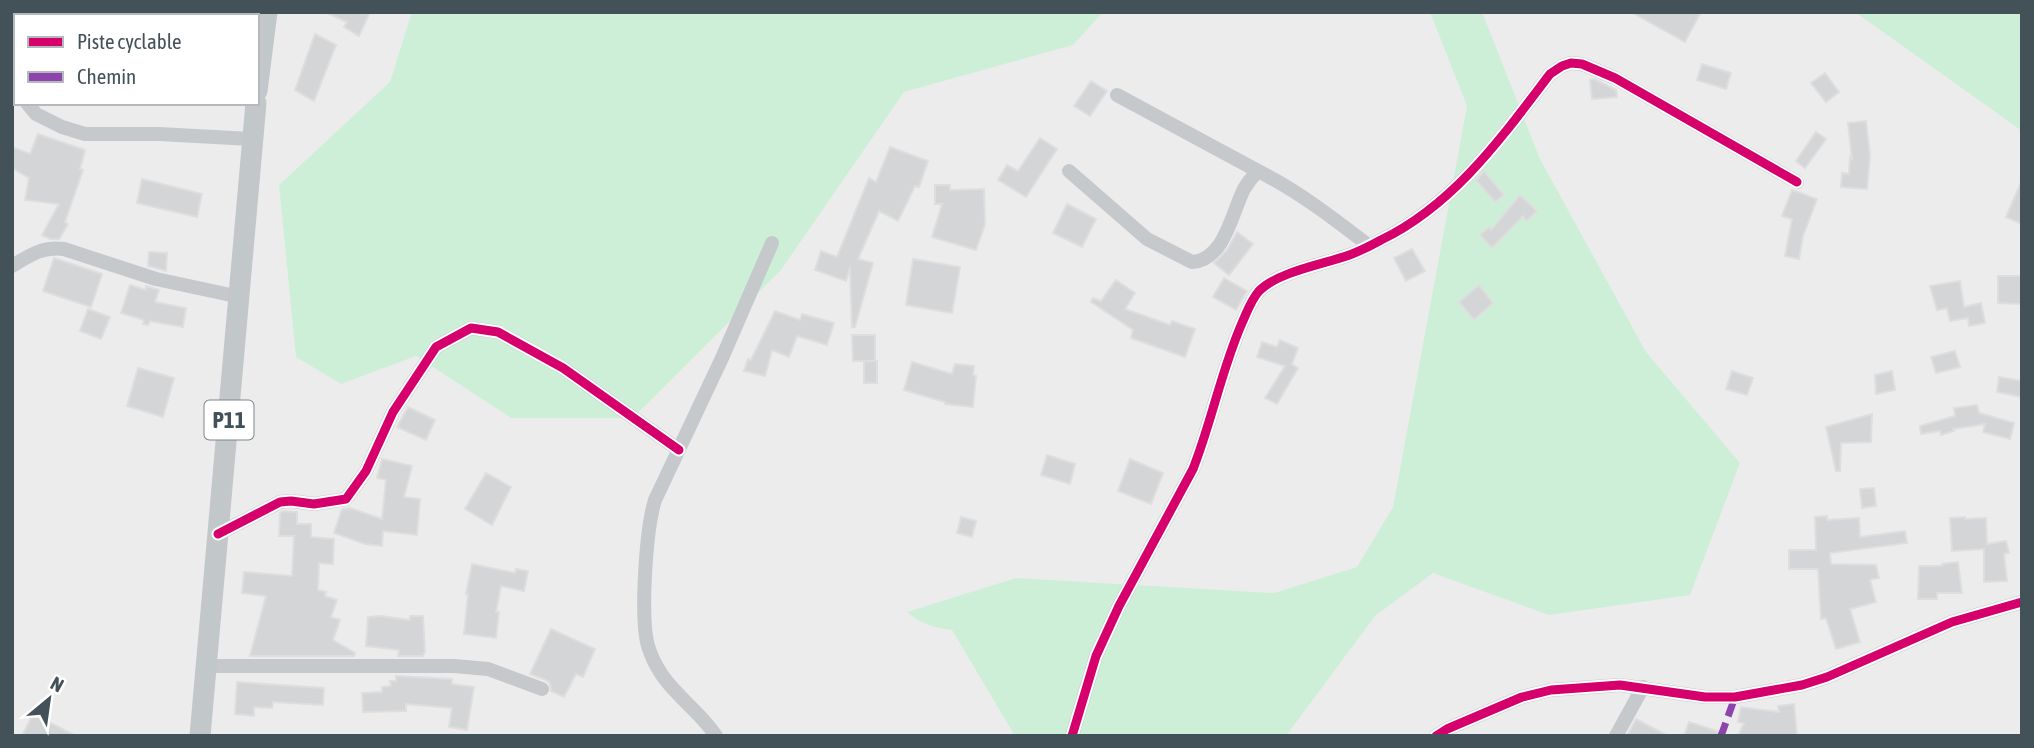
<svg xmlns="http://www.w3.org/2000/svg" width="2034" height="748" viewBox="0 0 2034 748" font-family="'Asap Condensed',sans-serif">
<rect width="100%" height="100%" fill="#edecec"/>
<path fill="#ceefd7" d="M412,12H1103L1073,45L904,92L781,270L633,418H511L416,356L341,384L296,357L279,185L390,82Z
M1430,12H1482L1540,159L1646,352L1740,463L1690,595L1549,615L1433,573L1375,616L1286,736H1015L952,630C934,628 921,624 907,612L1016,578L1274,593L1357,567L1393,507L1467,106Z
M1855,12H2022V131Z"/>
<path fill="#d4d5d7" stroke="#dededf" stroke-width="2" d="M325,12H370L359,36L344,27L347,22Z
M1631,12H1701L1685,42Z
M315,34L336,45L314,101L295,90Z
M1702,64L1731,73L1726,89L1697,80Z
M1825,73L1839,92L1826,102L1811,83Z
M1594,79L1616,90L1617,97L1592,99L1590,80Z
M1091,81L1107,91L1090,116L1074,106Z
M1866,121L1870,155L1867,189L1841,187L1842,173L1849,174L1850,157L1852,159L1848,123Z
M1816,132L1826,139L1805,168L1796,161Z
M38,134L85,150L80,169L83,170L65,222L68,224L59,239H50L42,235L59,204L25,200L29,178L12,168V147L30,154Z
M1040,138L1057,149L1026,197L998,180L1007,165L1018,171Z
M890,147L928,161L919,187L915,186L898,221L879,211L858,259L873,263L855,327H852L850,267L846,281L815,270L821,251L837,257L869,178L876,182Z
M1484,171L1504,195L1495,202L1476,180Z
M142,179L202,194L197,217L137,203Z
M2022,180V224L2006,217Z
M935,185H950V190L984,189L985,224L976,250L932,237L942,204H935Z
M1792,190L1817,199L1803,236L1799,259L1785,256L1792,219L1782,216Z
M1520,195L1537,211L1527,221L1523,216L1492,248L1480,235L1489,227L1491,230Z
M1067,204L1096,219L1082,247L1053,233Z
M1237,232L1253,244L1229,275L1214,263L1227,250Z
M1412,249L1425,271L1406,281L1394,258Z
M149,252L167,253L166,271L148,266Z
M54,258L102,274L91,307L43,291Z
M913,259L960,267L952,313L906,305Z
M1998,276H2022V304L1998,303Z
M1224,278L1247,291L1236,310L1213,297Z
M1116,280L1135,293L1125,309L1170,325L1172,321L1195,329L1185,357L1131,338L1133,330L1091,302L1093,298L1101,301Z
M1960,281L1964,307L1981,303L1985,323L1969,326L1968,318L1950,321L1947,308L1937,310L1930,286Z
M130,285L146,290V286L159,290L155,302L186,308L183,327L150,321L148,325L143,324L144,320L121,313Z
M1479,285L1493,303L1474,320L1459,302Z
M88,309L110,317L101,339L80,331Z
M775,311L800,320L802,314L834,323L827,345L797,336L789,357L772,350L765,376L744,371L748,359L751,360Z
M852,335H875V361H853Z
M1280,340L1298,348L1292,364L1298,368L1277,404L1265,398L1285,366L1257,357L1262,342L1277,347Z
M1955,351L1960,367L1936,373L1931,357Z
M864,361H877V383H864Z
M912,362L952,374L955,364L974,366L973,375L976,376L973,407L945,404V402L904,390Z
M138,368L174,378L163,417L127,406Z
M1732,371L1753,378L1747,395L1726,389Z
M1892,371L1895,390L1876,394L1875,375Z
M1999,377L2022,381V397L1997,392Z
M1977,405L1979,413L2014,423L2010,439L1983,432L1985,424L1953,429L1954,431L1941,435L1940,431L1921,434L1920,426L1955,416L1954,408Z
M408,407L435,420L426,440L397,427Z
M1872,414L1871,442L1841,443L1840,471H1836L1826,427Z
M1047,455L1075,464L1070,484L1041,475Z
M382,459L412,466L404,497L420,499L417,535L383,531L382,546L365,544L334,533L342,509L350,508L382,519L386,480L377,478Z
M1130,459L1163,473L1151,504L1118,491Z
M486,473L511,487L492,525L465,509Z
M1874,488L1876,506L1862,508L1860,489Z
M283,511L297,512V524H311V537L334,539L333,564L319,563L318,590L326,592L325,596L337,600L331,617L340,620L333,640L355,653L354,656H250L266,596L242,593L244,572L292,576L294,536H279L280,513Z
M1827,516V520L1859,518L1860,537L1905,531L1907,543L1830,553L1831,564L1876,565L1879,578L1870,580L1876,602L1850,609L1860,642L1836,649L1826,618L1821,619L1818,569H1789V550H1816L1815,517Z
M961,517L976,521L972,537L957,533Z
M1965,517V519L1986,518L1987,544L2006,541L2009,553L2004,554L2007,581L1984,582V549L1952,551L1950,518Z
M1958,562L1962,593H1937V599H1918L1919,566H1942V564Z
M472,564L515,573L516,569L528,571L524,591L501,586L496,612H499L496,638L464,634L468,594H466Z
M381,616L410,620V616H423L425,651L423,656H398L399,650L366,646L368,617Z
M551,629L595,649L583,677L576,674L564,697L551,691L550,683L546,680L530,674Z
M396,676L452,679V684L474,687L467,730L449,727L452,708L406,704V711L363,712L362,693L382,692V687L391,686L390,681H396Z
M237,682L324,688L323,705L273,702L272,708L254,707V716L235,714Z
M1794,704L1797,736H1738L1744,723L1738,722L1741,707L1779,712L1778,706Z
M33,714L76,736H22Z
M1636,719L1668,736H1627Z
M1689,722L1723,733V736H1684Z"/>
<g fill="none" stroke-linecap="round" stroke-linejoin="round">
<path stroke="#c5c9cc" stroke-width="14" d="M148,12L156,16
M12,88L16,92
M1117,95L1258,171
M27,103L36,114L62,127L85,134H159L251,139
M1069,171L1147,239L1192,262C1225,260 1232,212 1244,189C1248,182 1253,176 1258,171C1298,191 1333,218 1368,245
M12,266C30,255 43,246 64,249L156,279L240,297
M218,534L280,502L291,501L314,504L346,499L366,471L393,412L436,347L471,328L498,332L563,368L679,450
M206,666H454L488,669L542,689
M716,736C701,713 677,697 662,675C656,666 651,656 648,646C640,617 646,529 655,500L722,358L772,243
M1072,736L1096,656L1119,606L1193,469C1212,421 1221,371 1242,323C1247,312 1251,300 1259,291C1279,271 1326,264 1352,254C1362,250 1372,245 1381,240C1454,205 1502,137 1550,74L1562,66L1571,63L1582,64L1615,78L1797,182
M1436,736L1447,729L1522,697L1551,690L1620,685L1705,697H1735L1802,685L1827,677L1952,622L2022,602
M1616,736L1643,687"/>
<path stroke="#c2c7ca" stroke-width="21" d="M257,91L267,12
M200,736L256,103"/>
<path stroke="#8e44ad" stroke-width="7" stroke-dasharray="14 7" stroke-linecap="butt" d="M1721,736L1735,697"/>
<g stroke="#fff" stroke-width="13">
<path id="cycleway" d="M218,534L280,502L291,501L314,504L346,499L366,471L393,412L436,347L471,328L498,332L563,368L679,450
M1072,736L1096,656L1119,606L1193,469C1212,421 1221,371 1242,323C1247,312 1251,300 1259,291C1279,271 1326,264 1352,254C1362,250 1372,245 1381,240C1454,205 1502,137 1550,74L1562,66L1571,63L1582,64L1615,78L1797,182
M1436,736L1447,729L1522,697L1551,690L1620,685L1705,697H1735L1802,685L1827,677L1952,622L2022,602"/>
</g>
<use href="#cycleway" stroke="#d6006c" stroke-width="9"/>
</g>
<g text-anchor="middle" stroke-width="6" stroke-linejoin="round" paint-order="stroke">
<rect fill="#fff" stroke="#7b858b" stroke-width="2" x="204.5" y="400.5" width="49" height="39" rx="5"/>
<g font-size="23" font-weight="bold" fill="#435159">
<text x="229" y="428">P11</text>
</g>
</g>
<rect width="2034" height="748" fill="none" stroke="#435159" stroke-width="28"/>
<rect x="14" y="14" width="245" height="91" fill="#ffffff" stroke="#b4b9bd" stroke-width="2"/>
<rect x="28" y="37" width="35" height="10" fill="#d6006c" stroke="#b4b9bd" stroke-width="2"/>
<text x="77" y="49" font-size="21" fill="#435159">Piste cyclable</text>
<rect x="28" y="72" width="35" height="10" fill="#8e44ad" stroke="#b4b9bd" stroke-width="2"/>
<text x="77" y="84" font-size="21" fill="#435159">Chemin</text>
<g transform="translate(49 699) rotate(29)" stroke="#ffffff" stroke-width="5" paint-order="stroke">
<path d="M0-5L12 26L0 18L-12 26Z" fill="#435159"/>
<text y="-10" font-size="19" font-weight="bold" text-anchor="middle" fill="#435159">N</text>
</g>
</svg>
